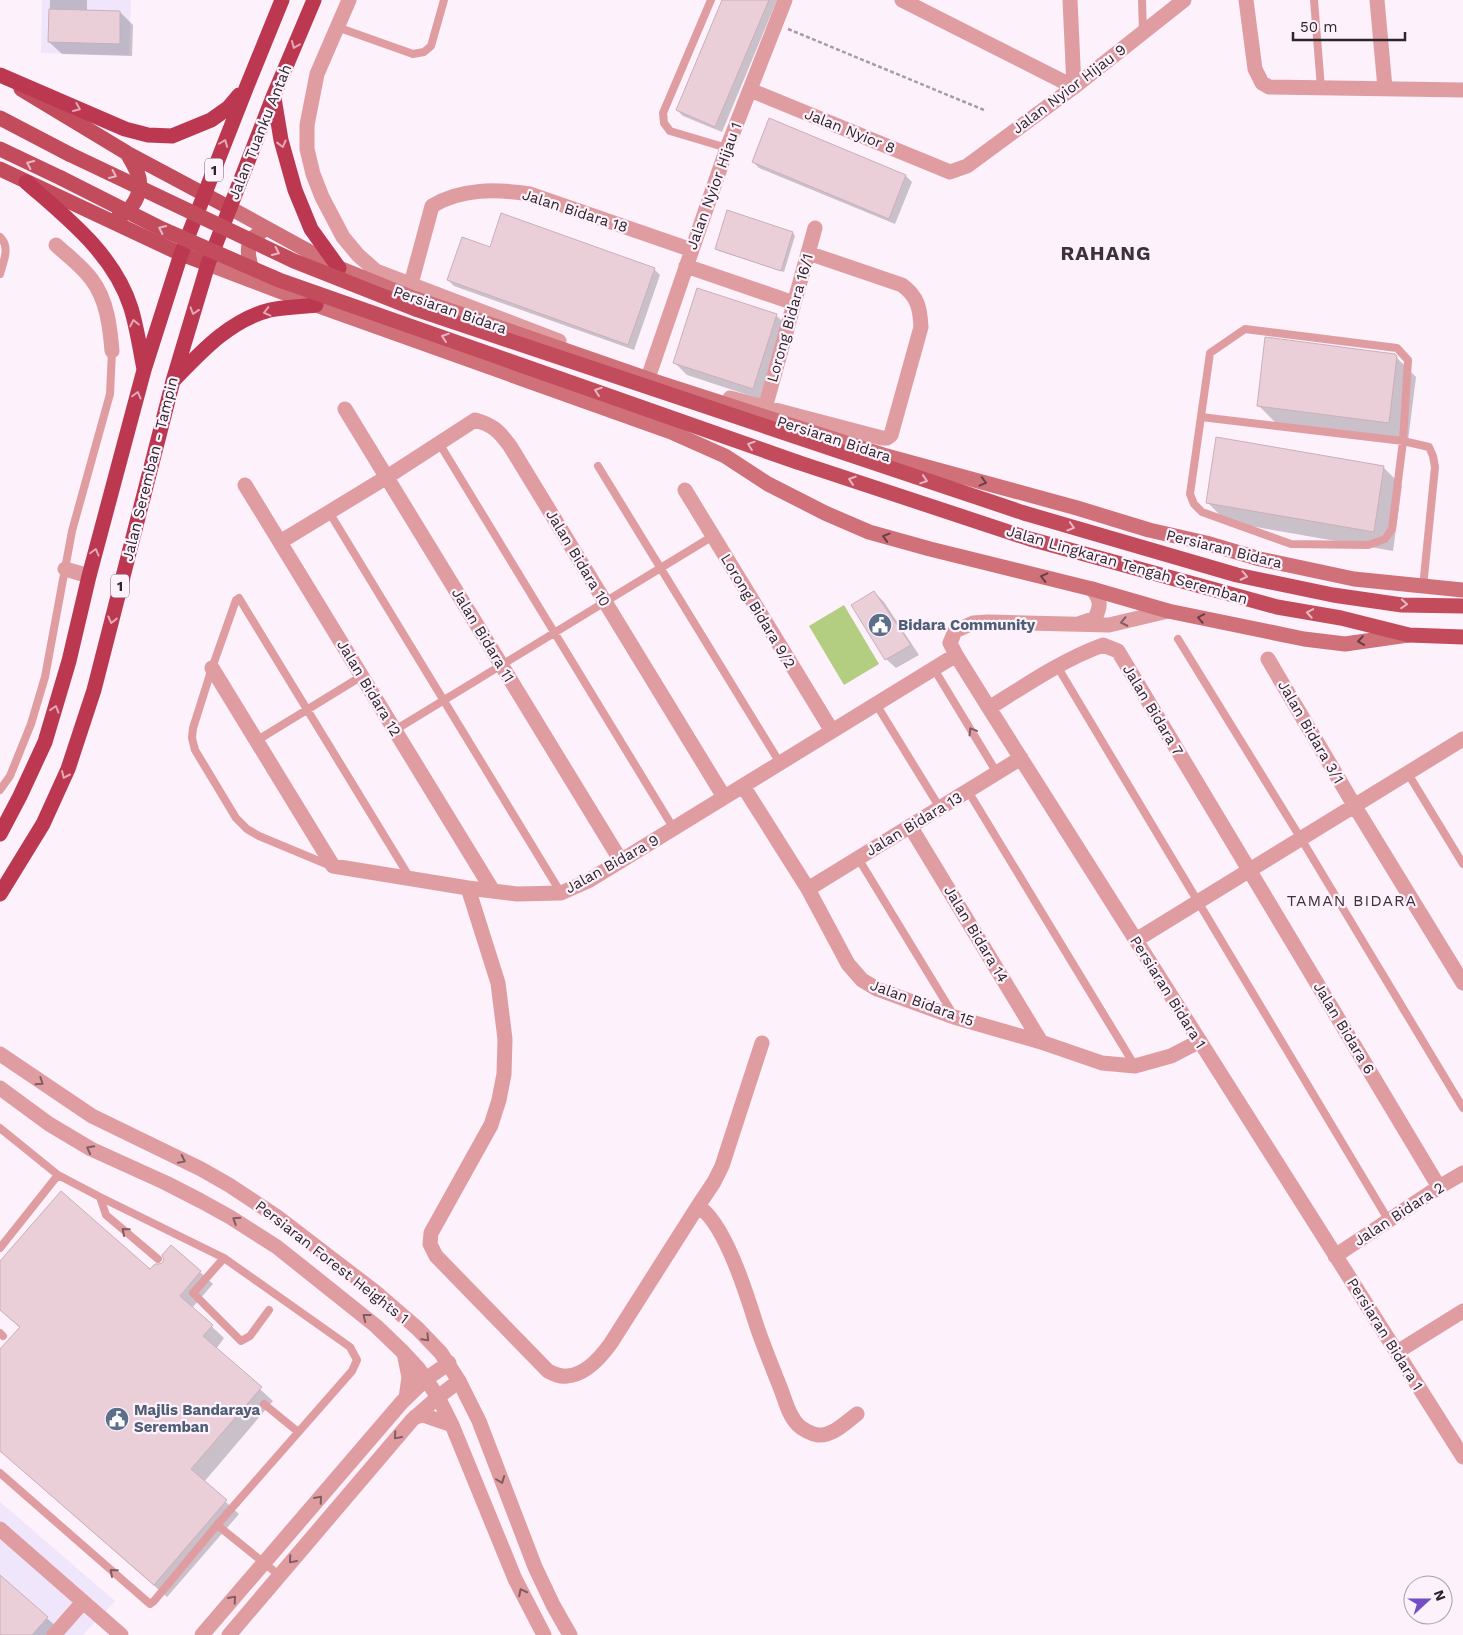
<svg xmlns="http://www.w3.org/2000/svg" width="1463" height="1635" viewBox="0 0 1463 1635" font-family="'Work Sans',sans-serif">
<rect width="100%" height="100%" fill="#fdf1fc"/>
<path fill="#efe6fc" d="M42,0H131L129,55L41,53Z
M0,1502L115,1601L83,1635H0Z"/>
<path fill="#b3ce80" d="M844,605L879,664L844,685L809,626Z"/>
<path fill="#0003" d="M50,0H87V11L120,12L133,25L132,56L62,54L49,42Z
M723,0H777L722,132L683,116L677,110Z
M753,162L906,176L912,182L895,224L759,168Z
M793,233L795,236L784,272L719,251L716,249Z
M490,248L654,269L660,275L634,350L454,286L448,280Z
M776,315L789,328L766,401L687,375L675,363Z
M1394,355L1416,377L1408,441L1277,424L1258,405Z
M1383,467L1402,486L1393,551L1227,522L1208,503Z
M874,592L884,602L919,655L896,668L886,659Z
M0,1263L150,1271L200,1272L213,1284L192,1308L224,1338L216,1349L273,1401L204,1482L239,1514L167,1597L0,1451V1351L20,1328L0,1310Z
M0,1576L60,1630L56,1635H0Z"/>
<path fill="#eacfd8" stroke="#caafb8" d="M722,0H769L715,127L676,110Z
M49,9L120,11V44L48,42Z
M769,118L906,175L889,219L752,162Z
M727,210L793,232L781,271L715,249Z
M501,213L655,268L628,345L447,280L462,237L490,247Z
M697,288L777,314L753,389L673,363Z
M1265,337L1395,354L1397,356L1389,423L1257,406Z
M1216,437L1384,466L1374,532L1206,503Z
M874,591L911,645L885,660L851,605Z
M61,1191L150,1269L155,1264H159L162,1263L164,1260L162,1255L171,1245L201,1271L180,1296L213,1325L203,1336L262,1387L191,1469L227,1500L154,1585L0,1451V1349L20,1327L0,1310V1261Z
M0,1575L48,1617L32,1635H0Z"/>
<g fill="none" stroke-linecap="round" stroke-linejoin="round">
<path stroke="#a69ca5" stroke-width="2.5" stroke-dasharray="4 2.5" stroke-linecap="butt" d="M788,29L984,110"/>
<path stroke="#e09da1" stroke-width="8" d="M711,0L663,113L664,123L670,131L727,148
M1142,0L1143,32
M1314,0L1321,88
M337,27L413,54L424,52L431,46L444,0
M0,237C11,247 3,262 0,274
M1245,329L1397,348L1408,360L1403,441L1392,529L1385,539L1368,545L1291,544L1202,512L1194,504L1190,494L1210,353Z
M1201,417L1403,441L1429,447L1433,456L1435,467L1423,587
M439,443L674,829
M598,466L780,763
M329,512L561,893
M1178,639L1300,837L1463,1108
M1057,666L1389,1221
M934,669L997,773
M876,704L940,808
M395,730L713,536
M256,741L362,676
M1407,772L1463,864
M0,790L10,776L31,724L45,677L72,531L110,394L112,351
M968,791L1135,1066
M858,858L953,1014
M331,866L259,836L247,829L236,818L195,750L192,738L193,728L212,668L236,600L239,598L410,878
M0,1128L58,1175L100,1197L224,1258L350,1347L357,1360L352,1371L217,1525L279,1575
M100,1197L106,1215L158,1259
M0,1248L58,1175
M224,1258L193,1293L241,1341L250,1336L269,1310
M0,1333L3,1336
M264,1404L297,1431
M0,1473L150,1604L154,1601L217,1525"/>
<path stroke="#e09da1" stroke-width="15" d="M349,0L317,74L307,125V149L313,174L322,197L343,237L358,255L376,271L559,341
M902,0L1074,87
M1070,0L1074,87
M1246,0L1255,69L1262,83L1269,87L1463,90
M1377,0L1385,88
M750,90L950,172L967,166L1074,87L1184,0
M56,245C68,256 83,267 92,280C107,300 110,327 112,351
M686,266L794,303
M408,295L432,206C461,188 497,189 530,194L692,250
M649,375L727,148L785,0
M730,398L882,438H887L891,435L921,327C920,308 918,297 902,285L808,253
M765,408L815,228
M345,409L621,861
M245,485L493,891
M685,490L832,731
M280,542L387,477L475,420C493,425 499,431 510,446L724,797
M65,569L89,576
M1168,611L1109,625L988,622L973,623L955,631L950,643L956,655L989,708L1463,1457
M1081,623L1095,618C1101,606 1101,600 1092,589
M1268,659L1354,805L1463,983
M212,668L333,866L468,888L517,894L561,893L588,881L956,655
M989,708C1026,685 1062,660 1103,645L1118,651L1439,1187
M743,786L808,889L848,964L862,980L877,989L954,1017L1041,1042L1102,1063L1135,1066L1171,1056L1200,1041
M910,826L1041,1042
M468,888L498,983L505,1039L504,1074L499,1100L491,1125L431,1233L430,1244L436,1256L548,1371C554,1374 560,1377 567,1376C586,1375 601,1357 611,1343L698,1206L714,1182L722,1166L762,1043
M808,889L1021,758
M1136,940L1463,739
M698,1206C725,1223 747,1295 757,1327C764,1347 772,1367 780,1387C785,1399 788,1415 798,1425C802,1429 811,1434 818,1435C833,1436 846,1422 857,1414
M1335,1256L1439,1187L1463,1173
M1397,1352L1463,1311
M0,1529L121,1635
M54,1635L83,1602
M202,1635L402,1402L426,1379L449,1363
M229,1635L412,1420L438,1397L459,1381"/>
<path stroke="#e09da1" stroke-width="15" d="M0,1054L92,1116L201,1169L229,1185L276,1216L374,1291L417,1328L441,1353L459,1381L479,1421L535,1567L553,1605L570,1635
M0,1088L49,1124L91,1149L166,1183L201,1201L230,1217L277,1247L376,1326L404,1353L418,1368L438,1397L452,1425L515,1579L544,1635
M404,1353L409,1377L406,1398
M415,1417L423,1415L452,1425"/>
<path stroke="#d07079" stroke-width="15" d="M230,208L339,268L408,296L657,382L883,455L1077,508L1149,530L1206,543L1260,559L1354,579L1463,590
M208,264L316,305L671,432L725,456L768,484L825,513L869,532L930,549L1092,589L1168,611L1304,639L1345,644L1408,635
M256,277C250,267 244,247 253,238C255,236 257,235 260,233"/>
<path stroke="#c24c5c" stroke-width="15" d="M21,89L127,153L230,208
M0,118L69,154
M0,149L61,178
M0,169L181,254L208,264
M118,217C132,211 142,194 139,178C137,169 131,161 127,153
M797,462L1030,539L1277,607L1341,618L1409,635L1463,637
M1024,513L1237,575L1333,595L1402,605L1463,606"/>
<path stroke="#bc3850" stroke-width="15" d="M0,75L125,129L148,135L172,136L211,120L228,108L239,95
M274,98L281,140L295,190L311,229L339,268
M26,182C67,218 114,254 131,308C137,328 140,349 144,369
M174,380C201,352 230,320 270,310C284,307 301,307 316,305
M0,834L20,796L45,742L69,661L89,576L144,370L181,254L247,86L282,0
M0,894L43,824L68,769L94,690L173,381L208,264L273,97L314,0"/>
<path stroke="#c24c5c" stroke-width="15" d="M69,154L294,261L418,310L1024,513
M61,178L162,229L279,280L797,462"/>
</g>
<defs><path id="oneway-chevron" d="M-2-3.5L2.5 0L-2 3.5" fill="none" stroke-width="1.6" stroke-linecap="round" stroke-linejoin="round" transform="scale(1.25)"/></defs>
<g stroke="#e3a7b7">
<use href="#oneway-chevron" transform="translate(295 45) rotate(113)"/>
<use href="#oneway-chevron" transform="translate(77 108) rotate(23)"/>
<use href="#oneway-chevron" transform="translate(224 143) rotate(-69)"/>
<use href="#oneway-chevron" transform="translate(282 144) rotate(76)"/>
<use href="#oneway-chevron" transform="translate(194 311) rotate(107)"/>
<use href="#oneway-chevron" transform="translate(267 312) rotate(166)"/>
<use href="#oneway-chevron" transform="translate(134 323) rotate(-102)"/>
<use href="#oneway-chevron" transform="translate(137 395) rotate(-75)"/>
<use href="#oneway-chevron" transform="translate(95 552) rotate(-75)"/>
<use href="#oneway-chevron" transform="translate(112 620) rotate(104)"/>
<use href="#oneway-chevron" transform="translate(55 709) rotate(-73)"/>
<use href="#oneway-chevron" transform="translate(65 775) rotate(114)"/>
</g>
<g stroke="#e8b7c4">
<use href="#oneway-chevron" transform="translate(30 164) rotate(-155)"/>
<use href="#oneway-chevron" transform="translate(113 175) rotate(25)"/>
<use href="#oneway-chevron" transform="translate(162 229) rotate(-155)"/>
<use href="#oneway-chevron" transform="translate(276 252) rotate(25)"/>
<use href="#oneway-chevron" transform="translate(445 337) rotate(-161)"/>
<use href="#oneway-chevron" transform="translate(598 391) rotate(-161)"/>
<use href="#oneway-chevron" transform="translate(751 445) rotate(-161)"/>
<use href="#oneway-chevron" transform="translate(852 480) rotate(-162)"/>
<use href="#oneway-chevron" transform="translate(924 480) rotate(18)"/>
<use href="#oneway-chevron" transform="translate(1071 527) rotate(17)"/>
<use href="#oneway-chevron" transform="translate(1244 576) rotate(12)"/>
<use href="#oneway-chevron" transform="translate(1404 604) rotate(4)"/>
<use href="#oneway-chevron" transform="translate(1310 613) rotate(-170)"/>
</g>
<g stroke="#674048">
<use href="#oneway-chevron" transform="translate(983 482) rotate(15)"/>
<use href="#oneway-chevron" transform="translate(886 537) rotate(-164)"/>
<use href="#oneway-chevron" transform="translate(1044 577) rotate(-166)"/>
<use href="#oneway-chevron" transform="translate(1201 618) rotate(-169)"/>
<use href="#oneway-chevron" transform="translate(1361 641) rotate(172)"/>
</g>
<g stroke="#7e5c61">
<use href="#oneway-chevron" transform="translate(1124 622) rotate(168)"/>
<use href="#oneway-chevron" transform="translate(972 731) rotate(-121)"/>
<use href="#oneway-chevron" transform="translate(40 1082) rotate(34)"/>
<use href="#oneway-chevron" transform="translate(90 1149) rotate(-152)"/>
<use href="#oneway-chevron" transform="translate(182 1160) rotate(26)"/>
<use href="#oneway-chevron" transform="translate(236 1220) rotate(-147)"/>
<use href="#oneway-chevron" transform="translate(125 1231) rotate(-140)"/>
<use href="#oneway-chevron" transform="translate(366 1317) rotate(-142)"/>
<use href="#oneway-chevron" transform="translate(426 1338) rotate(46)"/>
<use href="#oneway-chevron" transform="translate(397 1436) rotate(131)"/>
<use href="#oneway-chevron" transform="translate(501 1480) rotate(69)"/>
<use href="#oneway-chevron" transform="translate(319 1499) rotate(-49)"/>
<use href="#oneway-chevron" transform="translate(292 1560) rotate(131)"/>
<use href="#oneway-chevron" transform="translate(113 1572) rotate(-139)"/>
<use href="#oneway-chevron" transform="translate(522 1592) rotate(-117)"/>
<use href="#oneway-chevron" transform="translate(233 1599) rotate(-49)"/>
</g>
<defs>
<g id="civic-disc" transform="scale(1.25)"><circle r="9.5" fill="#5c6f8a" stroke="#fdf1fc"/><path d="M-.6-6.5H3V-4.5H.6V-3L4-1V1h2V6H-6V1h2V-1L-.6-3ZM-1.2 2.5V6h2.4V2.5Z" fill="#fff"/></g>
</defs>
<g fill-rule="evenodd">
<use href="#civic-disc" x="880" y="625"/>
<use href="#civic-disc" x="117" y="1419"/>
</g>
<g text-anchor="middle" stroke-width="4.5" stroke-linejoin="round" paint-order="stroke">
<g fill="#fdf1fc" stroke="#6c636b" stroke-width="1">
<rect x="205" y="158.5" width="18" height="23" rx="4"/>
<rect x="111" y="574.5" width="18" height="23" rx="4"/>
</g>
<g font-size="14" font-weight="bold" fill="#2e262d">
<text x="214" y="175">1</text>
<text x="120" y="591">1</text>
</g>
<g font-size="15" fill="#2e262d" stroke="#fdf1fc">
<text transform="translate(1069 89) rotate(-37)" y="5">Jalan Nyior Hijau 9</text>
<text transform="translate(850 131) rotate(22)" y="5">Jalan Nyior 8</text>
<text transform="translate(260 132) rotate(-68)" y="5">Jalan Tuanku Antah</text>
<text transform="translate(714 186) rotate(-70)" y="5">Jalan Nyior Hijau 1</text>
<text transform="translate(575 211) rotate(18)" y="5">Jalan Bidara 18</text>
<text transform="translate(450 310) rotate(19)" y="5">Persiaran Bidara</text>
<text transform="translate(790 318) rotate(-74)" y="5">Lorong Bidara 16/1</text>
<text transform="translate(834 439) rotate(18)" y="5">Persiaran Bidara</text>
<text transform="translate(150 469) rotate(-76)" y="5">Jalan Seremban - Tampin</text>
<text transform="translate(1224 549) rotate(14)" y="5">Persiaran Bidara</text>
<text transform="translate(578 558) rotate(59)" y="5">Jalan Bidara 10</text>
<text transform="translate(1127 565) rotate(16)" y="5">Jalan Lingkaran Tengah Seremban</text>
<text transform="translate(758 611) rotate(59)" y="5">Lorong Bidara 9/2</text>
<text transform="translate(483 635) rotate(59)" y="5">Jalan Bidara 11</text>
<text transform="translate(369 688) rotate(59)" y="5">Jalan Bidara 12</text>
<text transform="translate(1153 710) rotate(59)" y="5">Jalan Bidara 7</text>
<text transform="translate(1311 732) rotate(60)" y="5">Jalan Bidara 3/1</text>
<text transform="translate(914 824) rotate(-31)" y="5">Jalan Bidara 13</text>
<text transform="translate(612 864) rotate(-29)" y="5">Jalan Bidara 9</text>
<text transform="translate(976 934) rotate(59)" y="5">Jalan Bidara 14</text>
<text transform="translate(1168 992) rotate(58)" y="5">Persiaran Bidara 1</text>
<text transform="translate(922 1003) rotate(20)" y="5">Jalan Bidara 15</text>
<text transform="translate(1344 1028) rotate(59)" y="5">Jalan Bidara 6</text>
<text transform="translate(1399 1214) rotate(-33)" y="5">Jalan Bidara 2</text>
<text transform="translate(332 1262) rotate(38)" y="5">Persiaran Forest Heights 1</text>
<text transform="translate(1385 1334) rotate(58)" y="5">Persiaran Bidara 1</text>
</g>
<g font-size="15" font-weight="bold" fill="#4e5e75" stroke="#fdf1fc" text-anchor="start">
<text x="898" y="630">Bidara Community</text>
<text x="134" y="1415">Majlis Bandaraya<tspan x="134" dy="17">Seremban</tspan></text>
</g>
<g font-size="16" letter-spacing="1" fill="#3f303e" stroke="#fdf1fc">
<text x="1352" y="906">TAMAN BIDARA</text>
</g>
<g font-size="20" font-weight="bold" letter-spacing="1" fill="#3f303e" stroke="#fdf1fc">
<text x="1106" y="260">RAHANG</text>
</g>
</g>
<g transform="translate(1428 1600) rotate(69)"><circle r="24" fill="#fdf1fc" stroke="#aaa0a9"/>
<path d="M0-4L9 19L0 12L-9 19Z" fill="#744ec7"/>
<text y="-8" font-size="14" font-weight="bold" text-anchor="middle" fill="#2e262d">N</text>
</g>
<path d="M1293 32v8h112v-8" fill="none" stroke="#2e262d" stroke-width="2.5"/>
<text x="1300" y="32" font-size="15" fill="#2e262d" stroke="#fdf1fc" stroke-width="4" paint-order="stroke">50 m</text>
</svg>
